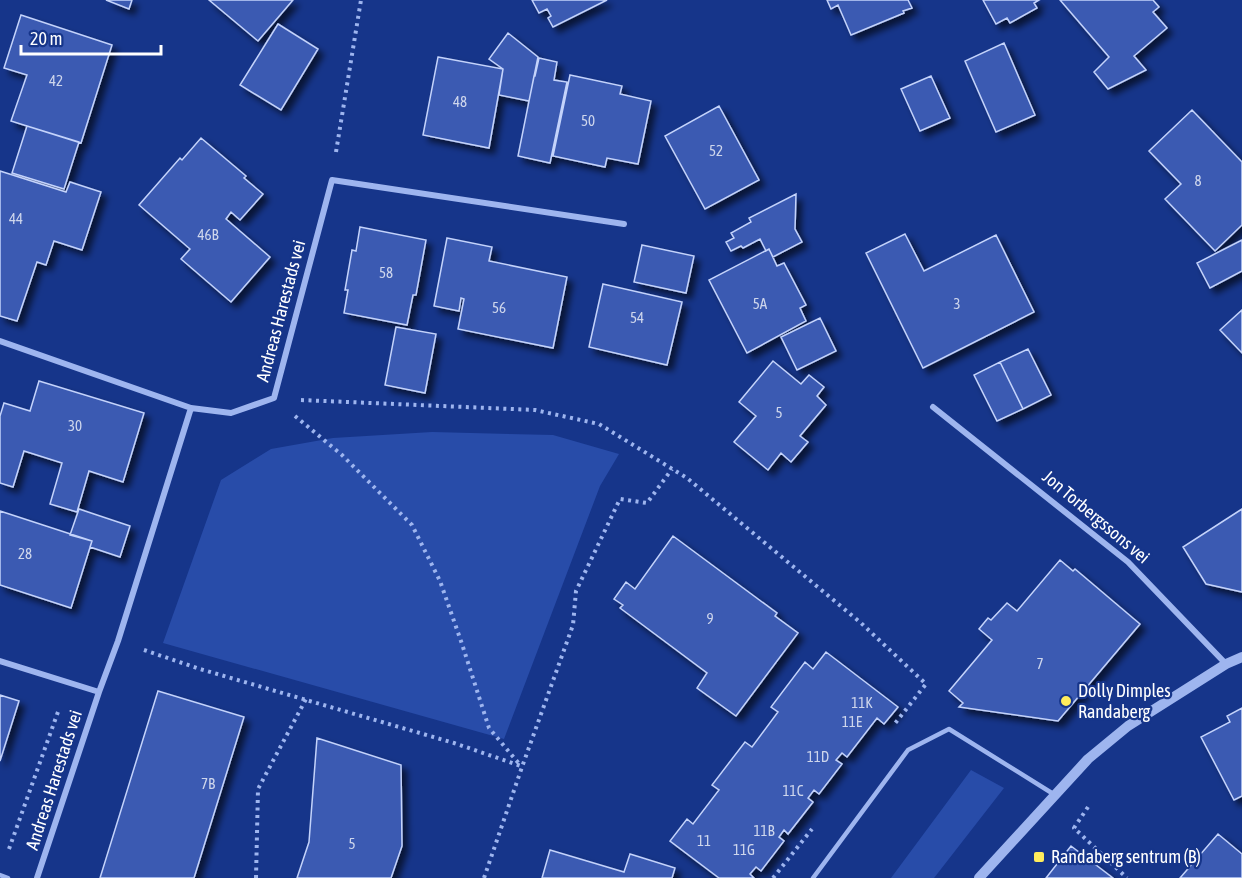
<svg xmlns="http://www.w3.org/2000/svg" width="1242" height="878" viewBox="0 0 1242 878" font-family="'Asap Condensed',sans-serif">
<defs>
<filter id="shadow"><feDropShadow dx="5.5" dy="5.5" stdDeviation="3" flood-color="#0009"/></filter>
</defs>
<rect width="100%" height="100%" fill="#16358a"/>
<path fill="#284ca9" d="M432,432L553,435L619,454L600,486L504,739L163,643L221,480L271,449L333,438Z
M971,770L1004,788L934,878H891Z"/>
<path fill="#3a5ab2" stroke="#c4d3fb" stroke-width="1.5" filter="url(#shadow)" d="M106,0H132L129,9Z
M209,0H293L258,41Z
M532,0H607L553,27L548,18L551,16L547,9L539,13Z
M827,0H908L912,8L903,11L904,13L851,35L838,5L831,9Z
M983,0H1039L1034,3L1037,8L1010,23L1007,18L996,24Z
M1060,0H1153L1159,7L1153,12L1167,28L1134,56L1146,70L1108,89L1094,72L1109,57Z
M21,15L112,45L81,143L11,121L27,75L4,68Z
M278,24L318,49L281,110L240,85Z
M508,33L538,57L529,101L499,95L503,69L489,59Z
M1004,43L1035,115L996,132L965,61Z
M438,57L503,69L489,148L423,135Z
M539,58L557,62L554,80L567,82L550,163L518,156L534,76H535Z
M570,75L622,86L620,94L651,101L638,164L607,158L605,167L553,156Z
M931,76L950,118L920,131L901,89Z
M719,106L759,180L705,209L665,136Z
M1192,110L1242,162V225L1215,251L1165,199L1181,184L1149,151Z
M27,126L79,142L64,189L12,173Z
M201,138L246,176L244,178L263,194L240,220L231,212L226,219L270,257L231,302L181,259L190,249L139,205L180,158L182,160Z
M0,171L66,192L70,182L101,192L82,250L54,241L46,265L37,262L17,321L0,316Z
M796,194L795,229L802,242L773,257L769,249L766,251L760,239L743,248L741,246L731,251L726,242L734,238L731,233L751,222L749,218Z
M360,227L426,240L416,295H413L407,325L344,313L348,290H345L352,250L356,251Z
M905,234L924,271L996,235L1034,312L923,368L866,253Z
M447,238L492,247L489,261L567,277L553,348L458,329L464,299L461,298L459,311L434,306Z
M1242,240V271L1210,288L1197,263Z
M642,245L694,256L686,293L634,282Z
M769,249L777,266L784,263L806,305L800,308L806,321L747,353L709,280Z
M603,284L682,302L667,365L589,347Z
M1242,310V353L1220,330Z
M820,318L836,351L797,370L781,337Z
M396,327L436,334L425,393L385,385Z
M1028,349L1051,395L1023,409L1000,362Z
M773,361L801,384L809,375L824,387L817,396L826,405L800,436L808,442L791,462L781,453L768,470L734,442L756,416L739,402Z
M1000,362L1023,409L997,421L974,375Z
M39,381L144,413L123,482L89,471L77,512L50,504L62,463L24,451L13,487L0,483V416L4,403L30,411Z
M79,509L130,526L120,557L90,547L92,541L70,535Z
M1242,509V592L1206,584L1183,547Z
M0,511L92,541L71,608L0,585Z
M673,536L777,613L775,616L798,633L736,716L697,688L707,673L620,608L623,605L614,599L626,582L635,589Z
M1060,560L1073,571L1075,569L1140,624L1058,721L959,707L963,703L949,691L992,640L979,629L988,618L991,620L1007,603L1017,611Z
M826,652L898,707L884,724L877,718L847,757L842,753L836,760L842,764L819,794L814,790L808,798L813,802L788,834L784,830L779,837L784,841L761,871L756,867L750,874L754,878H719L670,841L687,819L693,824L719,790L712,785L745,742L752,747L778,712L771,707L805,662L813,669Z
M158,691L244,717L194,878H100Z
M0,695L19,701L0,761Z
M1242,708V796L1234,800L1201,737L1230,722L1227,716Z
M317,738L401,765L402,846L391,878H297L309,842Z
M1218,834L1242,854V878H1180Z
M1071,846L1113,878H1046Z
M550,850L624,872L630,854L675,868L672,878H542Z"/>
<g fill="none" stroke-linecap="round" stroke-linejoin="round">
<path stroke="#9eb5ef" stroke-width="4" stroke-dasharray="3 4.5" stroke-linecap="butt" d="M336,152L361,0
M301,400L535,410L599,424L687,478L861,623L926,684L893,726
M295,416L342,455L412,525L440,581L462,644L489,728L521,766
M144,650L200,669L454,743L521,766
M1088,807L1074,828L1127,878
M9,849L59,709
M256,878L258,789L306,699
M484,878L522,767L573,625L576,591L620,499L647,503L672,469
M773,878L812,829"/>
<path stroke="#9eb5ef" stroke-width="4.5" d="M0,875L8,878
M813,878L908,750L949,729L1055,795"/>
<path stroke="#9eb5ef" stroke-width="6" d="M0,341L191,408
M933,407L1128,562L1226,664
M0,661L99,692
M37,878L99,692L118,641L191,408L231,413L274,398L332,180L624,224"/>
<path stroke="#9eb5ef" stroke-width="10" d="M979,878L1088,759L1128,726L1226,664L1242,657"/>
</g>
<g fill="#ffec5c" stroke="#16358a" stroke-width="2">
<circle cx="1066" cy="701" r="6"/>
<rect x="1033" y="851" width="12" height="12" rx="3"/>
</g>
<g text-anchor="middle" stroke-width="4.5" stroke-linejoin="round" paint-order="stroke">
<g font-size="15" fill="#ced6ec">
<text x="56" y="86">42</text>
<text x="460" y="107">48</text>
<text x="588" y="126">50</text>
<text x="716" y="156">52</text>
<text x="1198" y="186">8</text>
<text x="16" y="224">44</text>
<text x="208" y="240">46B</text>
<text x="386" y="278">58</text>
<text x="760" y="309">5A</text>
<text x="957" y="309">3</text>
<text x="499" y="313">56</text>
<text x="637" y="323">54</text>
<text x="779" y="418">5</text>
<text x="75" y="431">30</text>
<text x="25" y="559">28</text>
<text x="710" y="624">9</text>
<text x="1040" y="669">7</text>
<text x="862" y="708">11K</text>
<text x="852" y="727">11E</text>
<text x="818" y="762">11D</text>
<text x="208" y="789">7B</text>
<text x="793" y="796">11C</text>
<text x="764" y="836">11B</text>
<text x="704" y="846">11</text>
<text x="352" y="849">5</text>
<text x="744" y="855">11G</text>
</g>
<g font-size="18" fill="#fff" stroke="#16358a">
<text transform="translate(281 311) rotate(-75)" y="6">Andreas Harestads vei</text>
<text transform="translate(1096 517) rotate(40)" y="6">Jon Torbergssons vei</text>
<text transform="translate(54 780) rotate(-72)" y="6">Andreas Harestads vei</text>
</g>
<g font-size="18" fill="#fff" stroke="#16358a" text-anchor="start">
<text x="1078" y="697">Dolly Dimples<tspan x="1078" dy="21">Randaberg</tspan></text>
<text x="1051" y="863">Randaberg sentrum (B)</text>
</g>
</g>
<path d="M21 45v9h140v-9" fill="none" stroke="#ffffff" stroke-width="3"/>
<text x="30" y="45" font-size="18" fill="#ffffff" stroke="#16358a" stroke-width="4.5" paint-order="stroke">20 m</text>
</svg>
